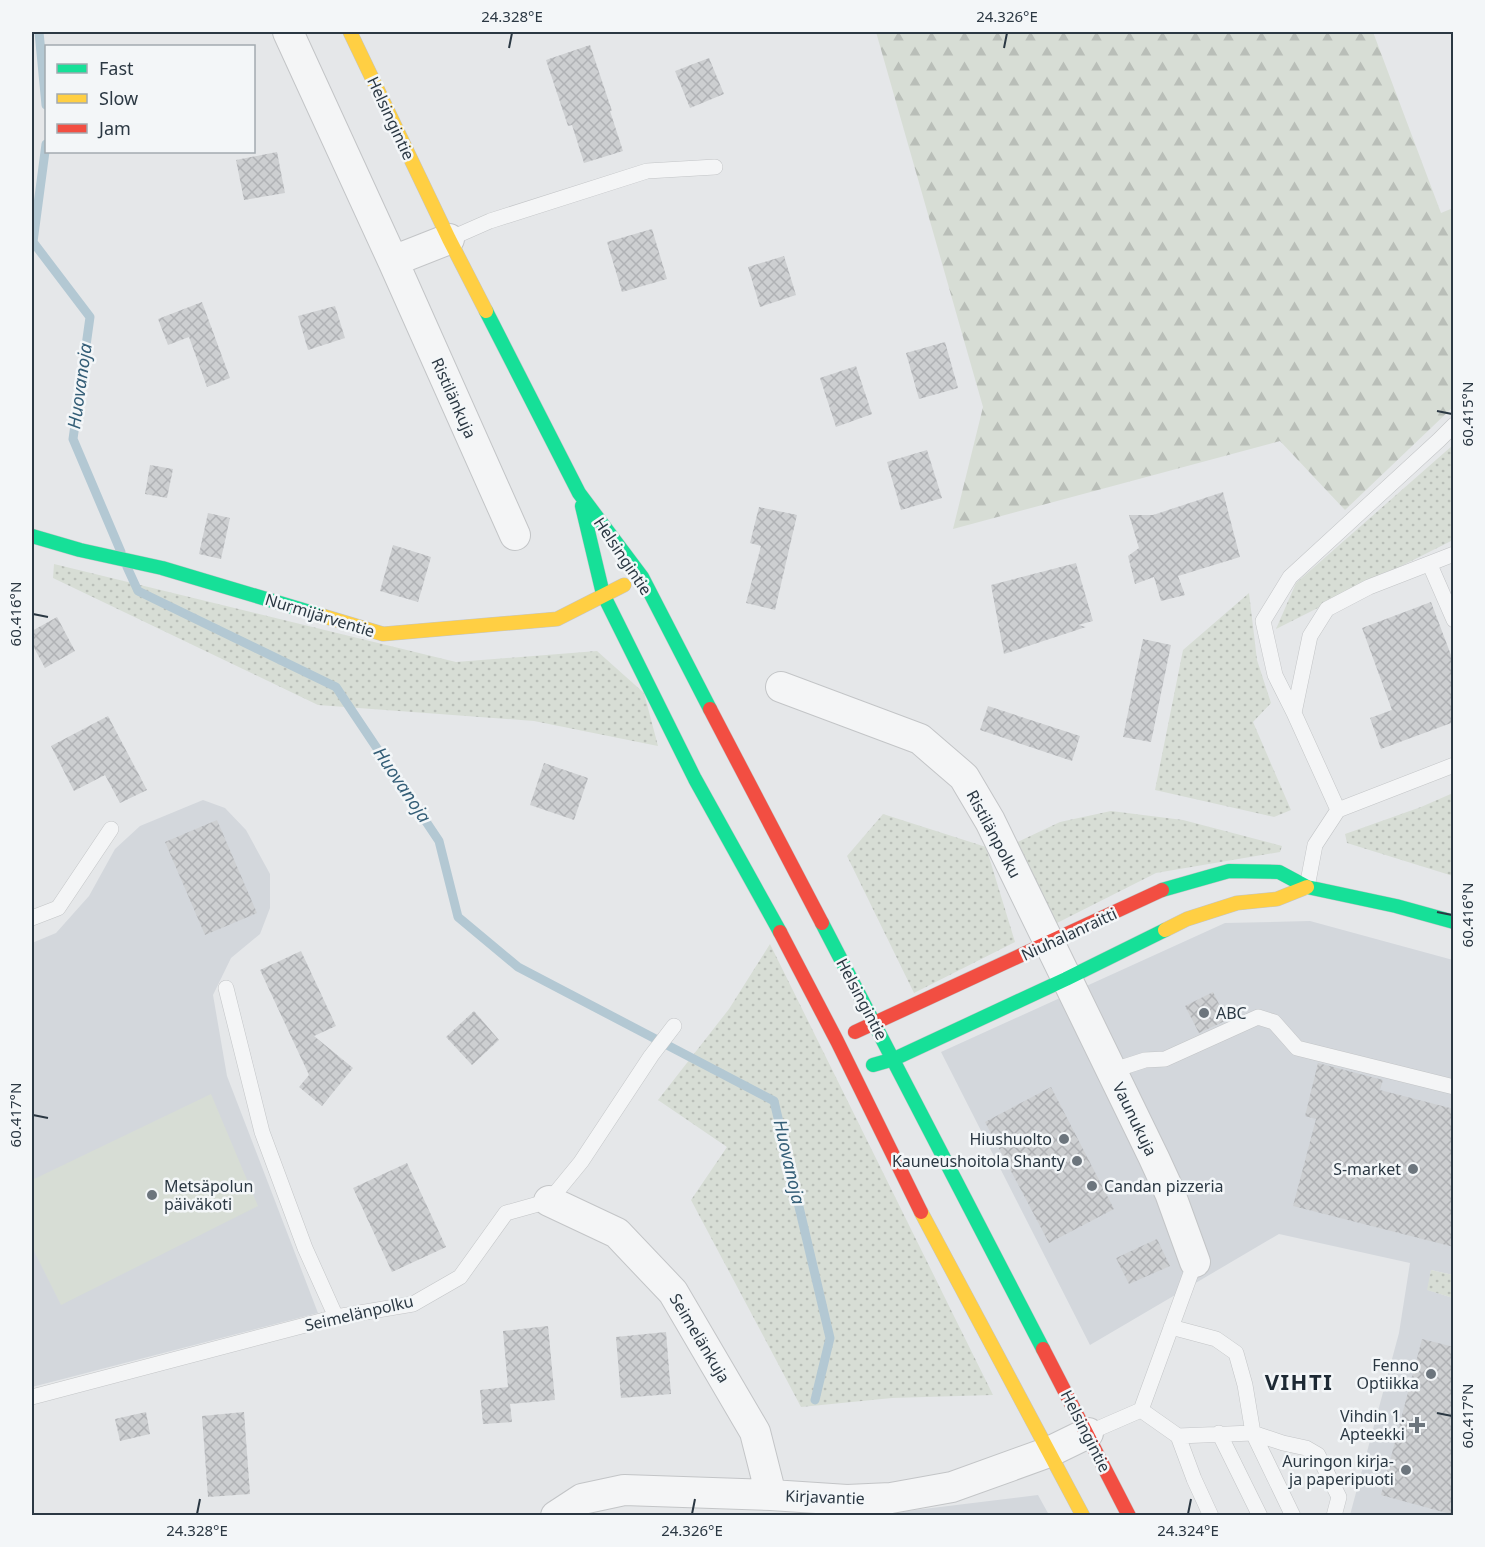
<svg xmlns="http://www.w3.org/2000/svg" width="1485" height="1547" viewBox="0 0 1485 1547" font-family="'Noto Sans',sans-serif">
<defs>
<pattern id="grass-dots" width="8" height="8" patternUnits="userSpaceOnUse" patternTransform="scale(1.5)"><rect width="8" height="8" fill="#d7ddd5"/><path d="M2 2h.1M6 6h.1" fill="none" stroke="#b9beb8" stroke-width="1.8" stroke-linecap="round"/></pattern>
<pattern id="forest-firs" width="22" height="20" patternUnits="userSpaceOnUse" patternTransform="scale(1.5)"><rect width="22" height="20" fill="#d7ddd5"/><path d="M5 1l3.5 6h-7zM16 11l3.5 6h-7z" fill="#b9beb8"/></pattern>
<pattern id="building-cross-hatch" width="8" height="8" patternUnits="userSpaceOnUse" patternTransform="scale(1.5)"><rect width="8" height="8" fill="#cdcfd1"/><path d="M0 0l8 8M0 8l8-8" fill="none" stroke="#b0b2b5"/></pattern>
</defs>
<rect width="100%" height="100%" fill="#e5e7e9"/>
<path fill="#d3d7dc" d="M203,800L225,808L246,830L270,874V908L260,934L231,958L213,995L227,1076L318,1313L32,1387V943L56,933L89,896L115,849L140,826Z
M1310,921L1453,960V1275L1431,1270L1428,1290L1453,1298V1515H1350L1399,1333L1410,1263L1279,1234L1090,1345L941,1052L1225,923Z
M1038,1495L1049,1515L866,1516Z"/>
<path fill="url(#grass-dots)" d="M1453,445V540L1276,629L1296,583Z
M54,564L456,662L597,651L644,693L658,746L534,721L318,705L53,578Z
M1249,593L1257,660L1271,703L1253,722L1291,810L1274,817L1155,790L1183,650Z
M1453,793V876L1347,843L1345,834L1421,807Z
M1111,811L1183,820L1282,846L1280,852L1156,873L1053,925L1011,845L1060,822Z
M883,814L986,847L1015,942L914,993L847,856Z
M770,944L993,1395L892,1398L801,1407L691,1200L727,1147L658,1100L729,1009Z
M1431,1270L1453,1275V1298L1427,1290Z"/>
<path fill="url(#forest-firs)" d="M876,32H1373L1441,213L1453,208V407L1345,510L1280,441L953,529L983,407Z"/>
<path fill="#d7ddd5" d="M211,1094L258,1206L61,1305L32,1247V1180Z"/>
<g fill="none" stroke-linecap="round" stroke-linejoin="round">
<path stroke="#b3c8d3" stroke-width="9" d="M39,32L46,105
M46,144L33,242L90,317L73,439L121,552
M127,567L138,591L336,687L439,841L458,917L518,967L774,1101L830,1338L815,1400"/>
</g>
<path fill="url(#building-cross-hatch)" d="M590,45L612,111H610L623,151L584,163L572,125L568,126L546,60Z
M709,58L724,94L690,108L675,71Z
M277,152L285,193L244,200L236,160Z
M652,229L667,279L622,292L607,242Z
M784,256L796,295L760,307L748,267Z
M202,302L230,378L207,387L189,337L168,345L158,319Z
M335,306L345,338L308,350L298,316Z
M945,342L958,388L919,399L906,353Z
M856,366L872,414L836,427L820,378Z
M927,450L942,498L901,510L887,462Z
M150,465L173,469L167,498L145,494Z
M1223,492L1240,557L1178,576L1185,595L1161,601L1154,577L1135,584L1128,556L1139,548L1129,515H1153Z
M759,507L797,515L775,610L746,603L761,546L750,543Z
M208,513L230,518L221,559L199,554Z
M393,545L431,557L418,602L380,591Z
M1076,563L1093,621L1078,625L1086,627L1004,654L991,585Z
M1431,602L1454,663V722L1381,749L1370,718L1392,710L1362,628Z
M57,617L75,651L45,668L32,644V631Z
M1143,639L1171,645L1151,742L1123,737Z
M988,706L1080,736L1072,761L980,730Z
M108,716L147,790L120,803L105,775L74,791L51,746Z
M544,763L588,778L574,820L530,805Z
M217,820L257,913L205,935L165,842Z
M301,951L336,1026L314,1036L353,1068L322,1106L299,1087L309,1075L260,970Z
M1213,992L1227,1020L1199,1033L1185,1006Z
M474,1011L499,1040L472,1065L446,1037Z
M1318,1063L1383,1080L1380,1090L1454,1109V1247L1293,1206L1316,1119L1305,1116Z
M1051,1087L1114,1209L1049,1243L985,1122Z
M407,1163L446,1247L392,1272L353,1188Z
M1157,1239L1170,1266L1129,1284L1116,1258Z
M548,1326L555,1400L510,1404L512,1422L483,1424L480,1390L508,1387L503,1331Z
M666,1332L671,1394L621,1398L616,1337Z
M1422,1339L1454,1347V1515L1381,1495Z
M146,1412L150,1434L120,1441L115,1419Z
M244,1412L250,1494L208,1497L202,1416Z"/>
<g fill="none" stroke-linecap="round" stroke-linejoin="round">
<g stroke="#c3c5c7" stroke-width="16">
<path id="lane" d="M449,239L490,221L647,171L715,167
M1430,565L1454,620
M1294,713L1310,636L1327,609L1369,587L1454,554
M1338,810L1294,713L1275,675L1263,621L1290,577L1439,440L1454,425
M1307,887L1315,845L1338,810L1454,765
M32,918L58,908L111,829
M226,988L262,1132L305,1248L336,1317
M1111,1071L1145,1060L1165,1059L1258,1017L1274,1022L1297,1048L1454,1087
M1171,1327L1216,1339L1236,1353L1245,1385L1253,1433L1283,1443L1306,1448L1318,1455L1339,1497L1334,1516
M32,1397L336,1317L413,1304L460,1277L506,1213L549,1201L581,1162L651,1056L674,1026
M1141,1410L1178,1436L1253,1433L1293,1516
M1088,1433L1141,1410L1195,1262
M1219,1433L1260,1516
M1178,1436L1194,1479L1211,1516"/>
</g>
<g stroke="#c3c5c7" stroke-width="32">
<path id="street" d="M288,32L393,261L449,239
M393,261L515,535
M781,687L920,739L964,777L990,821L1154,1158L1170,1193L1195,1262
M549,1201L617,1233L673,1292L755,1432L771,1495
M556,1516L582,1499L624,1490L771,1495L847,1500L891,1498L952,1487L1049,1452L1088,1433"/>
</g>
<g stroke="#c3c5c7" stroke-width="15">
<path id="fast" d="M486,311L579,493L642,577L710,709
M582,506L603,594L695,779L780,932
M32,536L80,550L162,568L323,616
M1162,890L1229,871L1279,872L1307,887L1396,906L1454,922
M822,923L1043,1349
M873,1065L894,1059L1066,979L1165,930"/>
</g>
<g stroke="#c3c5c7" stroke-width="15">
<path id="slow" d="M350,32L449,239L486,311
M323,616L383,634L557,619L624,585
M1165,930L1187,919L1237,903L1277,899L1307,887
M921,1212L1083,1516"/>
</g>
<g stroke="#c3c5c7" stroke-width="15">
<path id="jam" d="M710,709L822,923
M780,932L837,1041L921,1212
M855,1032L1162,890
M1043,1349L1129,1516"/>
</g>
<use href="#lane" stroke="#f4f5f6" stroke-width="15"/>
<use href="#street" stroke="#f4f5f6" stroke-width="30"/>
<use href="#fast" stroke="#16e098" stroke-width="14"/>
<use href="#slow" stroke="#ffcf43" stroke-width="14"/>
<use href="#jam" stroke="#f24e42" stroke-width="14"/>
</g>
<path fill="none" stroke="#2b3843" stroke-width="2" d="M509,48L512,33M1004,48L1007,33M1437,411L1452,414M33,614L48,617M1437,912L1452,915M33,1115L48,1118M1437,1413L1452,1416M197,1514L200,1499M692,1514L695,1499M1188,1514L1191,1499"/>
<g fill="#6c757d" stroke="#f3f6f8" stroke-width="2">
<circle cx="1204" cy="1013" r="6"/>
<circle cx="1064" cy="1139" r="6"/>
<circle cx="1077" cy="1161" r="6"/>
<circle cx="1413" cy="1169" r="6"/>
<circle cx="1092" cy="1186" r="6"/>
<circle cx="152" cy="1195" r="6"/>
<circle cx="1431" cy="1374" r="6"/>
<path d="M1414 1416h6v6h6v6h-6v6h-6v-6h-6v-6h6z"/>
<circle cx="1406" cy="1470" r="6"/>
</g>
<g text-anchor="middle" stroke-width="5" stroke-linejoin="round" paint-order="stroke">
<g font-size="16" fill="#2b3843" stroke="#f3f6f8">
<text transform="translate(391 118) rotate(65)" y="6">Helsingintie</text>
<text transform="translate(454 398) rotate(66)" y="6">Ristilänkuja</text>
<text transform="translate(623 556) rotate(56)" y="6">Helsingintie</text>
<text transform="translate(320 615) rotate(17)" y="6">Nurmijärventie</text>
<text transform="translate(994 834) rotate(62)" y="6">Ristilänpolku</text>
<text transform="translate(1069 934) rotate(-25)" y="6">Niuhalanraitti</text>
<text transform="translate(862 999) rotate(62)" y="6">Helsingintie</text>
<text transform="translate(1135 1119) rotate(64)" y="6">Vaunukuja</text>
<text transform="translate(359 1313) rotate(-13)" y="6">Seimelänpolku</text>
<text transform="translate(700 1338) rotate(59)" y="6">Seimelänkuja</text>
<text transform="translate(1086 1431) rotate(63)" y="6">Helsingintie</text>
<text transform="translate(825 1497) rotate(2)" y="6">Kirjavantie</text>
</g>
<g font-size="16" fill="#2b3843" stroke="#f3f6f8" text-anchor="end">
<text x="1216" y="1019" text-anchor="start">ABC</text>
<text x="1052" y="1145">Hiushuolto</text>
<text x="1065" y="1167">Kauneushoitola Shanty</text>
<text x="1401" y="1175">S-market</text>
<text x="164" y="1192" text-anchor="start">Metsäpolun<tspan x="164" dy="18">päiväkoti</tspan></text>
<text x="1104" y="1192" text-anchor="start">Candan pizzeria</text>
<text x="1419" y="1371">Fenno<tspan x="1419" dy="18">Optiikka</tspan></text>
<text x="1405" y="1422">Vihdin 1.<tspan x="1405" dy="18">Apteekki</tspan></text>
<text x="1394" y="1467">Auringon kirja-<tspan x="1394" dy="18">ja paperipuoti</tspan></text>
</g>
<g font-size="18" font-style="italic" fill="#345e77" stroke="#f3f6f8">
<text transform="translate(80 386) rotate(-82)" y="6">Huovanoja</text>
<text transform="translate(402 785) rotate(56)" y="6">Huovanoja</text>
<text transform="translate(789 1162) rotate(77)" y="6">Huovanoja</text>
</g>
<g font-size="22" font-weight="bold" letter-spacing="1.5" fill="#1d2934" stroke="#f3f6f8">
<text x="1299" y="1390">VIHTI</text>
</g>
</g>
<rect width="1485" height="1547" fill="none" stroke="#f3f6f8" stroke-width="66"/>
<rect x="45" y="45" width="210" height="108" fill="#f3f6f8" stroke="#a3aab0" stroke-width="1.5"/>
<rect x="57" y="64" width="30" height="9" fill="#16e098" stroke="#a3aab0" stroke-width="1.5"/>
<text x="99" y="75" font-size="18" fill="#2b3843">Fast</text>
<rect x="57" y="94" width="30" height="9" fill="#ffcf43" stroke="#a3aab0" stroke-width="1.5"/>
<text x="99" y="105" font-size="18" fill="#2b3843">Slow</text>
<rect x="57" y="124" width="30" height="9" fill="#f24e42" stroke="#a3aab0" stroke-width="1.5"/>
<text x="99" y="135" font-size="18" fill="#2b3843">Jam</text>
<rect x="33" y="33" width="1419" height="1481" fill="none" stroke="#2b3843" stroke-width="2"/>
<g font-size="15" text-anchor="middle" fill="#2b3843">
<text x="512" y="22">24.328°E</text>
<text x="1007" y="22">24.326°E</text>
<text transform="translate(1468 414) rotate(-90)" y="5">60.415°N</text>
<text transform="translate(16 614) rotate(-90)" y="5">60.416°N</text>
<text transform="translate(1468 915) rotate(-90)" y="5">60.416°N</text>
<text transform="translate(16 1115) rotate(-90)" y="5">60.417°N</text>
<text transform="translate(1468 1416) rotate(-90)" y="5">60.417°N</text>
<text x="197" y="1536">24.328°E</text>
<text x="692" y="1536">24.326°E</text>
<text x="1188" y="1536">24.324°E</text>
</g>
</svg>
